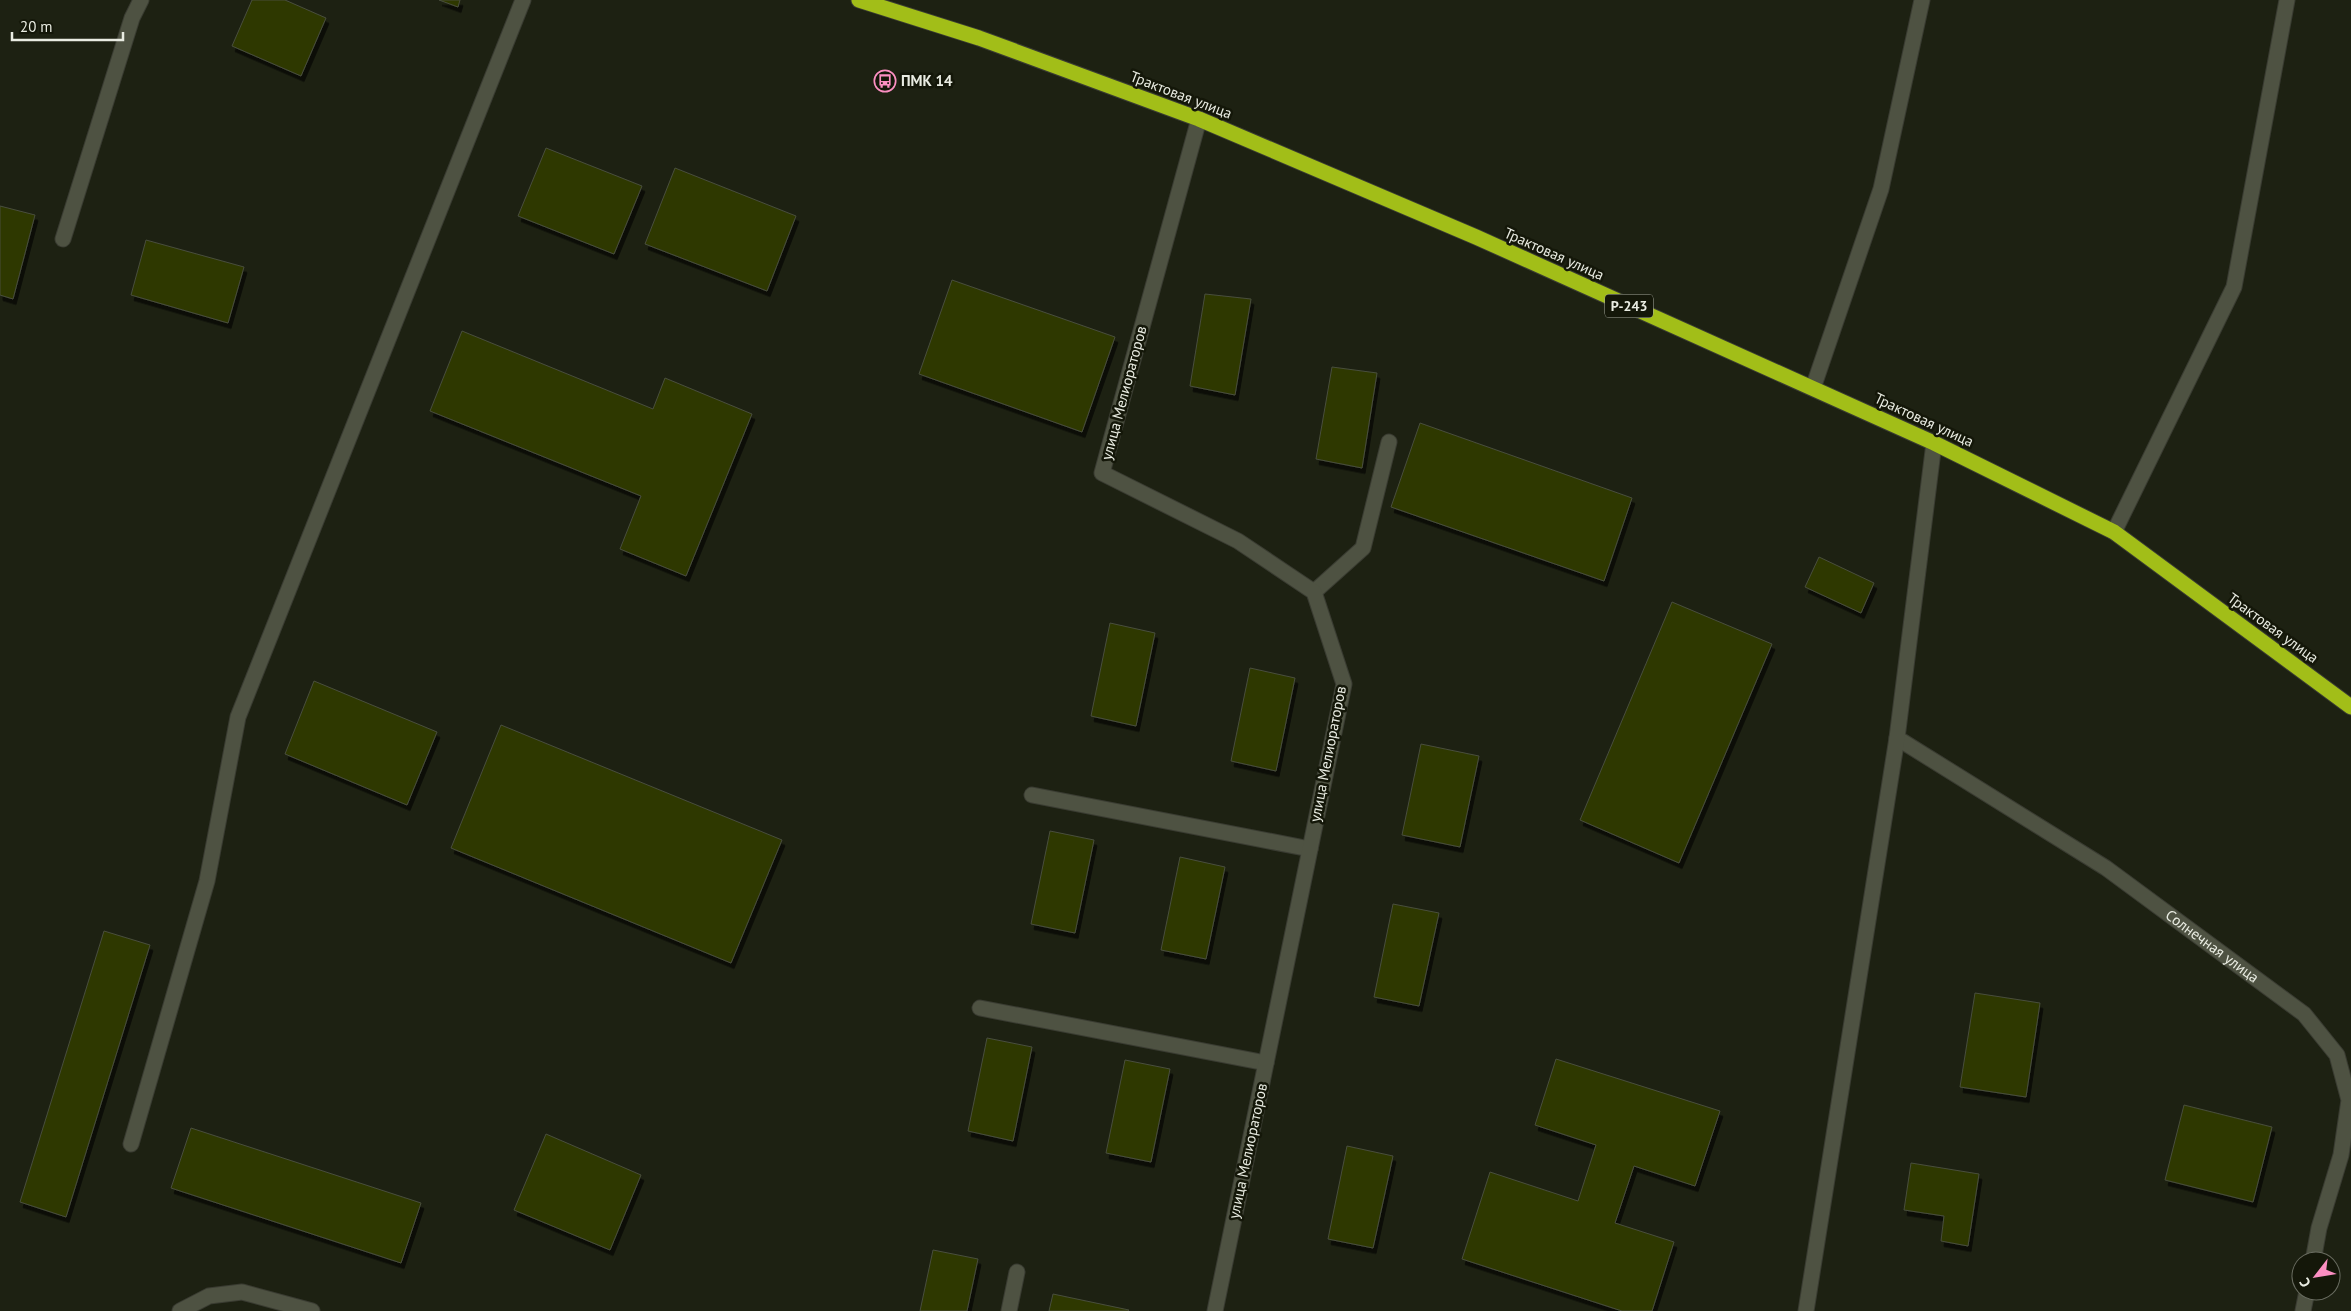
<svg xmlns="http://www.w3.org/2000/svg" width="2351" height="1311" viewBox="0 0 2351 1311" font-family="'PT Sans',sans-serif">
<defs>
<filter id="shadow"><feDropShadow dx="3" dy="5.5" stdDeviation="0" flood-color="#0009"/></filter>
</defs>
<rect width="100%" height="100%" fill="#1d2112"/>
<path fill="#2e3800" stroke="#494e3d" filter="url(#shadow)" d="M252,0H285L326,18L301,76L232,46Z
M439,0H460L458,7Z
M546,148L642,186L614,254L518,216Z
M675,168L796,216L767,291L645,244Z
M0,206L35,215L13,299L0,295Z
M146,240L244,267L228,323L131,295Z
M952,280L1115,337L1082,432L919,374Z
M1205,294L1251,299L1235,395L1190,386Z
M462,331L653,409L665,378L752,414L686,576L620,549L641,496L430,411Z
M1332,367L1377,373L1362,468L1316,459Z
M1420,423L1632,498L1604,581L1391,507Z
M1819,557L1874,583L1861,613L1805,587Z
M1672,602L1772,644L1679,863L1580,820Z
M1110,623L1155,633L1136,726L1091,716Z
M1250,668L1295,678L1276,771L1231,761Z
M314,681L437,732L407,805L285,754Z
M501,725L782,840L731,963L451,848Z
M1421,744L1479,756L1460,847L1402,835Z
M1050,831L1094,840L1075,933L1031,924Z
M1180,857L1225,867L1206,959L1161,950Z
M1393,904L1439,913L1419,1006L1374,997Z
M104,931L150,945L66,1217L20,1202Z
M1975,993L2040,1003L2026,1097L1960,1087Z
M987,1038L1032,1047L1013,1141L968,1131Z
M1556,1059L1720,1111L1695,1186L1634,1166L1615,1223L1674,1242L1652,1311H1622L1462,1259L1490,1172L1578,1201L1596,1145L1535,1125Z
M1125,1060L1170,1069L1151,1162L1106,1153Z
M2184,1105L2272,1127L2253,1202L2165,1180Z
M191,1128L421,1203L401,1263L171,1188Z
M546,1134L641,1175L610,1250L514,1210Z
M1347,1146L1393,1156L1373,1248L1328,1239Z
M1911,1163L1979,1174L1968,1246L1941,1241L1944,1216L1904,1210Z
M933,1250L978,1259L967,1311H920Z
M1053,1294L1129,1310L1128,1311H1049Z"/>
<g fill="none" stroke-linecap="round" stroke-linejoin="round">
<g stroke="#3a3c32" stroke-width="17">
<path id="lane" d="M63,239L132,18L141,0
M1813,388L1881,189L1922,0
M2114,532L2234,287L2287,0
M1314,592L1363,548L1389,442
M1032,795L1310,849
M980,1008L1266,1063
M131,1144L207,881L238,717L523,0
M1009,1311L1017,1272"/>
</g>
<g stroke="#3a3c32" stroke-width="17">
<g id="street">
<path d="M1199,119L1102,473L1238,541L1314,592L1344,684L1215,1311"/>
<path id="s1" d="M1897,738L2106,868L2304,1014L2337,1055L2349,1100L2341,1155L2319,1228L2313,1261"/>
<path d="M180,1311L209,1296L242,1292L312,1311"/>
<path d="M1806,1311L1897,738L1934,443"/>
<path d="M2303,1311L2307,1291"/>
</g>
</g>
<g stroke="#3a3c32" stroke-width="17">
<path id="highway" d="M859,0L979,38L1199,119L1476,237L1934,443L2114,532L2351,707"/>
</g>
<use href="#lane" stroke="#4e5242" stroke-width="15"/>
<use href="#street" stroke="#4e5242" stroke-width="15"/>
<use href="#highway" stroke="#a2be18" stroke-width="15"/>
</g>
<defs>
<g id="bus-ring" transform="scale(1.125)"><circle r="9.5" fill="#141709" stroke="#fc8fc2" stroke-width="1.5"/><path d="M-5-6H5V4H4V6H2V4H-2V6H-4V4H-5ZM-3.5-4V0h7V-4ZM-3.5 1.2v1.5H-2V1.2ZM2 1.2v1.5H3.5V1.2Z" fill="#fc8fc2"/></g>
</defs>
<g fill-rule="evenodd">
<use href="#bus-ring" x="885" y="81"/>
</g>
<g text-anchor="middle" stroke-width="5" stroke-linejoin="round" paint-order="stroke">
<rect fill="#141709" stroke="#a9aca1" stroke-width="1" x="1605" y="294.5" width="48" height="23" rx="4"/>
<g font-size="14" font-weight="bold" fill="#e9ece2">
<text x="1629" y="311">Р-243</text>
</g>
<g font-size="15" font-weight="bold" fill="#e9ece2" stroke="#141709" text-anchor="start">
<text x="901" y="86">ПМК 14</text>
</g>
<g font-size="15" fill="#e9ece2" stroke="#141709">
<text transform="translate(1181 95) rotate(21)" y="5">Трактовая улица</text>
<text transform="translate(1554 254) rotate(24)" y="5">Трактовая улица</text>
<text transform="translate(1124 393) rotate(-75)" y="5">улица Мелиораторов</text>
<text transform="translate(1924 420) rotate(25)" y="5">Трактовая улица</text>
<text transform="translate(2273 628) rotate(36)" y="5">Трактовая улица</text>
<text transform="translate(1328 754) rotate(-79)" y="5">улица Мелиораторов</text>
<text dy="5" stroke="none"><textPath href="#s1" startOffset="378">Солнечная улица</textPath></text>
<text transform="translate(1248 1151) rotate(-78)" y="5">улица Мелиораторов</text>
</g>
</g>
<g transform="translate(2316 1276) rotate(239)"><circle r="24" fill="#141709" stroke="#696c60"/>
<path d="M0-4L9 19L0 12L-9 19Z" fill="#fc8fc2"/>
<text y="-8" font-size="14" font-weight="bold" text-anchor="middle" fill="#e9ece2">С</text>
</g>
<path d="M12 32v8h111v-8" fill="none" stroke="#e9ece2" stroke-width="2.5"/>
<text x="20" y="32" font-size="15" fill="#e9ece2" stroke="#141709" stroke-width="4" paint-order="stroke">20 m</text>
</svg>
